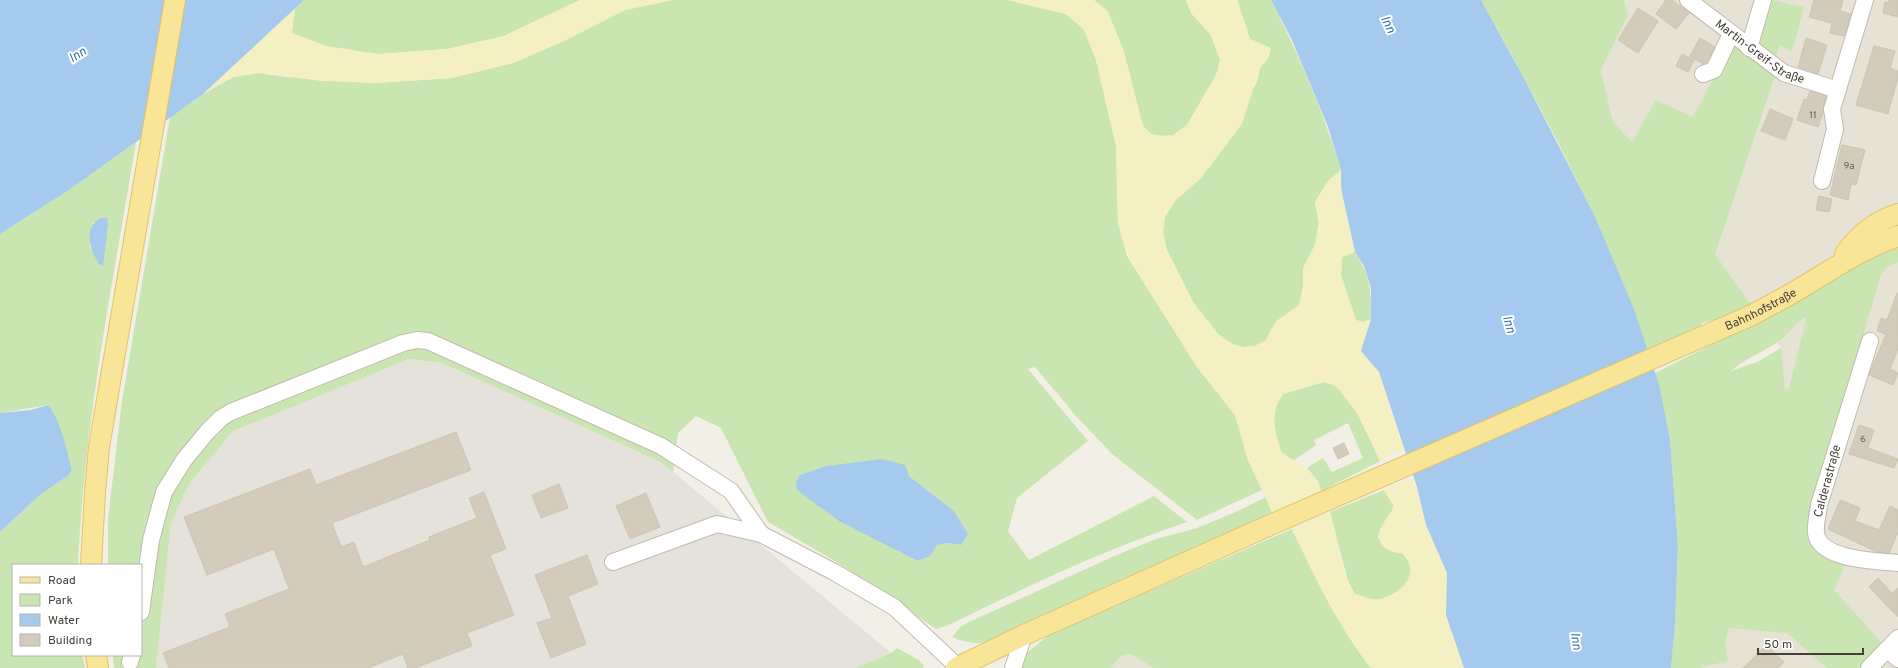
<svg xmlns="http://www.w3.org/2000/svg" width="1898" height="668" viewBox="0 0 1898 668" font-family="Overpass,sans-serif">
<rect width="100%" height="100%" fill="#f2f0e6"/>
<path fill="#e6e2d5" d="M1624,0H1898V668H1700L1728,661L1725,643L1777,449L1781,348L1715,254L1684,197L1613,123L1601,70L1628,15Z
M1131,654L1154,668H1111L1121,656Z"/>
<path fill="#e5e1db" d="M408,359L442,363L660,461L891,653L855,668H156L171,523L189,484L233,431Z"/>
<path fill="#c9e5b1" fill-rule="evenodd" d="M304,0H580L504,36L448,49L377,54L326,46L291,33L295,8Z
M673,0H1007L1066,14L1084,29L1096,60L1116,146L1118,223L1127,256L1197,367L1235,415L1248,460L1262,490L1197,520L1112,454L1076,416L1035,367L1028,369L1088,441L1017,498L1008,531L1029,560L1154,496L1187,522C1106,549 1025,587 949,625L936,629L840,564L768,522L721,428L696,416L678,433L673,472L659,461L442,363L409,359L233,431L189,484L171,523L156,668H136L134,655H141V565H108V519L122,401L170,117L203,94L233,77L259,73L286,77L376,83L452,78L513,63L564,41L625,10ZM909,476L954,511L961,545L948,543L937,545L930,556L918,561L898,551Z
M1094,0H1186L1191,13L1210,34L1216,47L1220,60L1216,75L1187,125L1173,135L1164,136L1151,134L1143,126L1108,12Z
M1237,0H1271C1299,55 1323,111 1341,170L1328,181L1315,202L1319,222L1315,245L1303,268V287L1299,305L1276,322L1266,340L1255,346L1243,347L1232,344L1218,334L1193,302L1167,250L1163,233L1164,217L1176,200L1202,177L1257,82L1260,68L1269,56L1271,48L1250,39Z
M1481,0H1624L1628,15L1601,70L1613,122L1632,142L1656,100L1693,117L1733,42L1775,76L1715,254L1752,306L1722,319L1702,323L1698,330L1647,351C1606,227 1544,113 1481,0Z
M1771,0L1804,7L1792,52L1780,45L1776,57L1758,44Z
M136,142C113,282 84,423 78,565H13V655H82L85,668H0V532L40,495L69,475L72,470L48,405L0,413V234L69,190ZM94,222L108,226L106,238L90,249L91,229Z
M1898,244V262L1889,266L1881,274L1820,485L1815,544L1826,558L1845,565L1834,590L1883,644L1859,668H1827L1787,633L1729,628L1725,643L1728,661L1700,668H1671L1675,624L1678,545L1670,440L1655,373L1785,308L1837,277ZM1807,316L1789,388L1785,391L1781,348L1757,362L1731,371C1745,358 1764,352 1779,341C1790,333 1795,323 1807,316Z
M1355,252C1371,277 1371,290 1371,319L1363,322L1356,320L1341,275L1342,257Z
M1324,382L1336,386L1358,414L1380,461L1321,491L1318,481L1307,468L1323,458L1332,472L1363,458L1348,423L1314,440L1316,445L1293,461L1281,452L1273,425L1276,405L1283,394Z
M1384,490L1394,506C1390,518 1379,524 1378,538L1396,553H1402C1423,572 1401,595 1380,599C1372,601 1362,596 1355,594L1349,585L1330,512Z
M1266,497L1273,514L1112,584L1001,638C985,645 969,645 952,637L960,627L969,622L1112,557L1156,539L1197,528L1240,510Z
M1292,529C1315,577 1338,626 1371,668H1154L1131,654L1121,656L1111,668H1021L1027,653L1050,634Z
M897,648L919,660L924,666L923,668H855L891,653Z
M113,655H123L126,668H114Z"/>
<path fill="#f5efc4" d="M580,0H673L625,10L564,41L513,63L452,78L376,83L322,81L259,73L233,77L203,94L295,8L292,33L326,46L377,54L448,49L504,36Z
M1007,0H1094L1108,12L1124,51L1143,126L1151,134L1164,136L1173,135L1187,125L1216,75L1220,60L1210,34L1191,13L1186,0H1237L1250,39L1271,48L1269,56L1260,68L1242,124L1202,177L1176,200L1165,217L1163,233L1167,250L1193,302L1218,334L1232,344L1243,347L1255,346L1266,340L1275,322L1299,305L1303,287V268L1315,245L1319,222L1315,202L1328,181L1341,170V188L1355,252L1342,257L1341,275L1356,320L1363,322L1371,319L1361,351L1379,372L1404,449L1380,461C1371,442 1348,384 1325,382C1318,381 1291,392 1283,394C1269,415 1275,429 1281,452C1299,465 1313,468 1321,491L1273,514L1248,460L1235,415L1197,367L1127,256L1118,223L1116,146L1096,60L1084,30L1066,14Z
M1413,478L1426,526L1447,573L1446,615L1464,668H1371C1338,626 1315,577 1292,529L1330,512L1346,577L1355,594C1362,596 1372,601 1379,599C1401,595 1423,572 1402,553C1395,553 1386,551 1382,545C1373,528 1389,520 1394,506L1384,490Z"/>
<path fill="#a5caed" d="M0,0H304L203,94L69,190L0,234Z
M1271,0H1481L1526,82L1595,217L1634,309L1659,384L1670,440L1678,545L1675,624L1671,668H1464L1446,615L1447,573L1426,525L1417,487L1379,372L1361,351L1371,319V288L1364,266L1355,252L1341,188V170L1328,127L1292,40Z
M101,218H107L108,225L103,266L99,264C90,249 82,228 101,218Z
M48,405C63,425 65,447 72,470L69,475L40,495L0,532V413L31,410Z
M882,459L905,465L909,476L954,511L968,534L961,545L948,543L937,545L930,556L918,561L839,521L797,490L796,482L800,475L827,466Z"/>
<path fill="#d3ccbc" stroke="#cec5b0" d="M1666,0H1672L1689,13L1676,29L1656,14Z
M1814,0H1843L1840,11L1851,14L1844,36L1830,33L1832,23L1809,17Z
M1889,0H1898V17L1883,13L1885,2L1888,3Z
M1638,8L1658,21L1638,53L1618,40Z
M1700,38L1715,47L1707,62L1703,64L1690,56Z
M1806,38L1827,45L1818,74L1798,67Z
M1874,46L1895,51L1890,68L1898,71V77L1888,114L1856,105Z
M1682,54L1694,60L1688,72L1676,66Z
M1810,91L1826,96L1823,112L1818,127L1797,120L1804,99L1807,100Z
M1770,109L1793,119L1785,140L1761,131Z
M1842,145L1865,150L1856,185L1851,184L1848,200L1830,195Z
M1819,196L1832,199L1829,212L1816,210Z
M1897,293L1898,349L1890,369L1898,373L1893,385L1869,375L1886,334L1877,331L1881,318L1887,320Z
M1859,425L1874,430L1868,448L1898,459L1894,468L1849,454Z
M456,432L471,470L332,523L341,547L354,542L363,567L430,540L429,537L477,518L469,498L484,492L506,549L490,555L514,615L467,633L472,646L415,668H408L403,654L368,668H169L163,653L230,627L225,614L289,589L274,549L207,575L184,517L310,469L316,485Z
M1344,443L1349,454L1338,459L1333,448Z
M559,484L568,508L541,518L532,495Z
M646,493L660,527L630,539L616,506Z
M1840,500L1860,508L1855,521L1879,530L1890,506L1898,510V532L1889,553L1877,552L1828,529Z
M587,555L598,584L568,596L586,644L551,658L537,623L552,618L535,575Z
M1878,578L1892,593L1898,588V617L1869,587Z
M1766,645L1784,662L1778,668H1743Z"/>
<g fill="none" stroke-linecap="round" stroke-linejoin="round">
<g stroke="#c0bbac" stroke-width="18">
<g id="minor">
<path id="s1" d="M1688,0L1784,73L1838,90"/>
<path d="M1749,48L1763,0"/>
<path d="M1703,74L1714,70L1731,34"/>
<path d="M1822,181L1835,129L1832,109L1865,0"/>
<path d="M1870,341L1819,505C1818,514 1815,524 1816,533C1819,560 1877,561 1898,563"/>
<path d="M613,562L717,524L761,534L834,572L894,607L958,667"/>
<path d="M141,612L151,540L164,492L184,460L207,432L221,418L231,412L403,343L417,340L428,341L661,446L731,491L761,534"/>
<path d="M1887,649L1898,659"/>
<path d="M130,662L132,655"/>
<path d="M1013,668L1024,635"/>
<path d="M1869,668L1898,638"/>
</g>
</g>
<g stroke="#dec469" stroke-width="22">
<g id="major">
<path d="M1845,254C1857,236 1877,220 1898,214"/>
<path d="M91,565L95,492L99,447L175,0"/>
<path d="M96,655L98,668"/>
<path id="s2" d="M956,668L1024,635L1268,526L1750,316C1769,306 1788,296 1806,285C1837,266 1864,248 1898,236"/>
</g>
</g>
<use href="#minor" stroke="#fff" stroke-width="16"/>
<use href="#major" stroke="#f9e598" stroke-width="20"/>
</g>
<g text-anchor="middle" stroke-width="4" stroke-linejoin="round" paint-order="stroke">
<g font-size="10" fill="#686358">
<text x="1813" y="118">11</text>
<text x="1849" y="169">9a</text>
<text x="1863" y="442">6</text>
</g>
<g font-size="12" fill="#454036" stroke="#fff">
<text dy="4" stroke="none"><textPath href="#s1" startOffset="89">Martin-Greif-Straße</textPath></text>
<text dy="4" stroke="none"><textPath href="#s2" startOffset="881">Bahnhofstraße</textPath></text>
<text transform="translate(1827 481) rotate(-75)" y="4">Calderastraße</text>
</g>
<g font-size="13" font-style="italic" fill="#3470ac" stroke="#fff">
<text transform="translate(1389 24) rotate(64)" y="5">Inn</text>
<text transform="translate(77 54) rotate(-33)" y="5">Inn</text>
<text transform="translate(1510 324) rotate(73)" y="5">Inn</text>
<text transform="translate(1577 641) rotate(81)" y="5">Inn</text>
</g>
</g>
<rect x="12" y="564" width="130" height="92" fill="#ffffff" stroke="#b5b3af"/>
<rect x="20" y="577" width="20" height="6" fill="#f9e598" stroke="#b5b3af"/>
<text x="48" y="584" font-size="12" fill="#454036">Road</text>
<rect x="20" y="594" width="20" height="12" fill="#c9e5b1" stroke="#b5b3af"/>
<text x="48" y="604" font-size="12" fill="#454036">Park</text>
<rect x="20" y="614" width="20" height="12" fill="#a5caed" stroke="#b5b3af"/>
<text x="48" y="624" font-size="12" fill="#454036">Water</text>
<rect x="20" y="634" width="20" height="12" fill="#d3ccbc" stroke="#b5b3af"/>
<text x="48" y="644" font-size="12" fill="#454036">Building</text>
<path d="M1758 648v6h105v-6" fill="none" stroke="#454036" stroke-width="2"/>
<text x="1764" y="648" font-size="12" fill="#454036" stroke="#ffffff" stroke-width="3" paint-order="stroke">50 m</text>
</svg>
